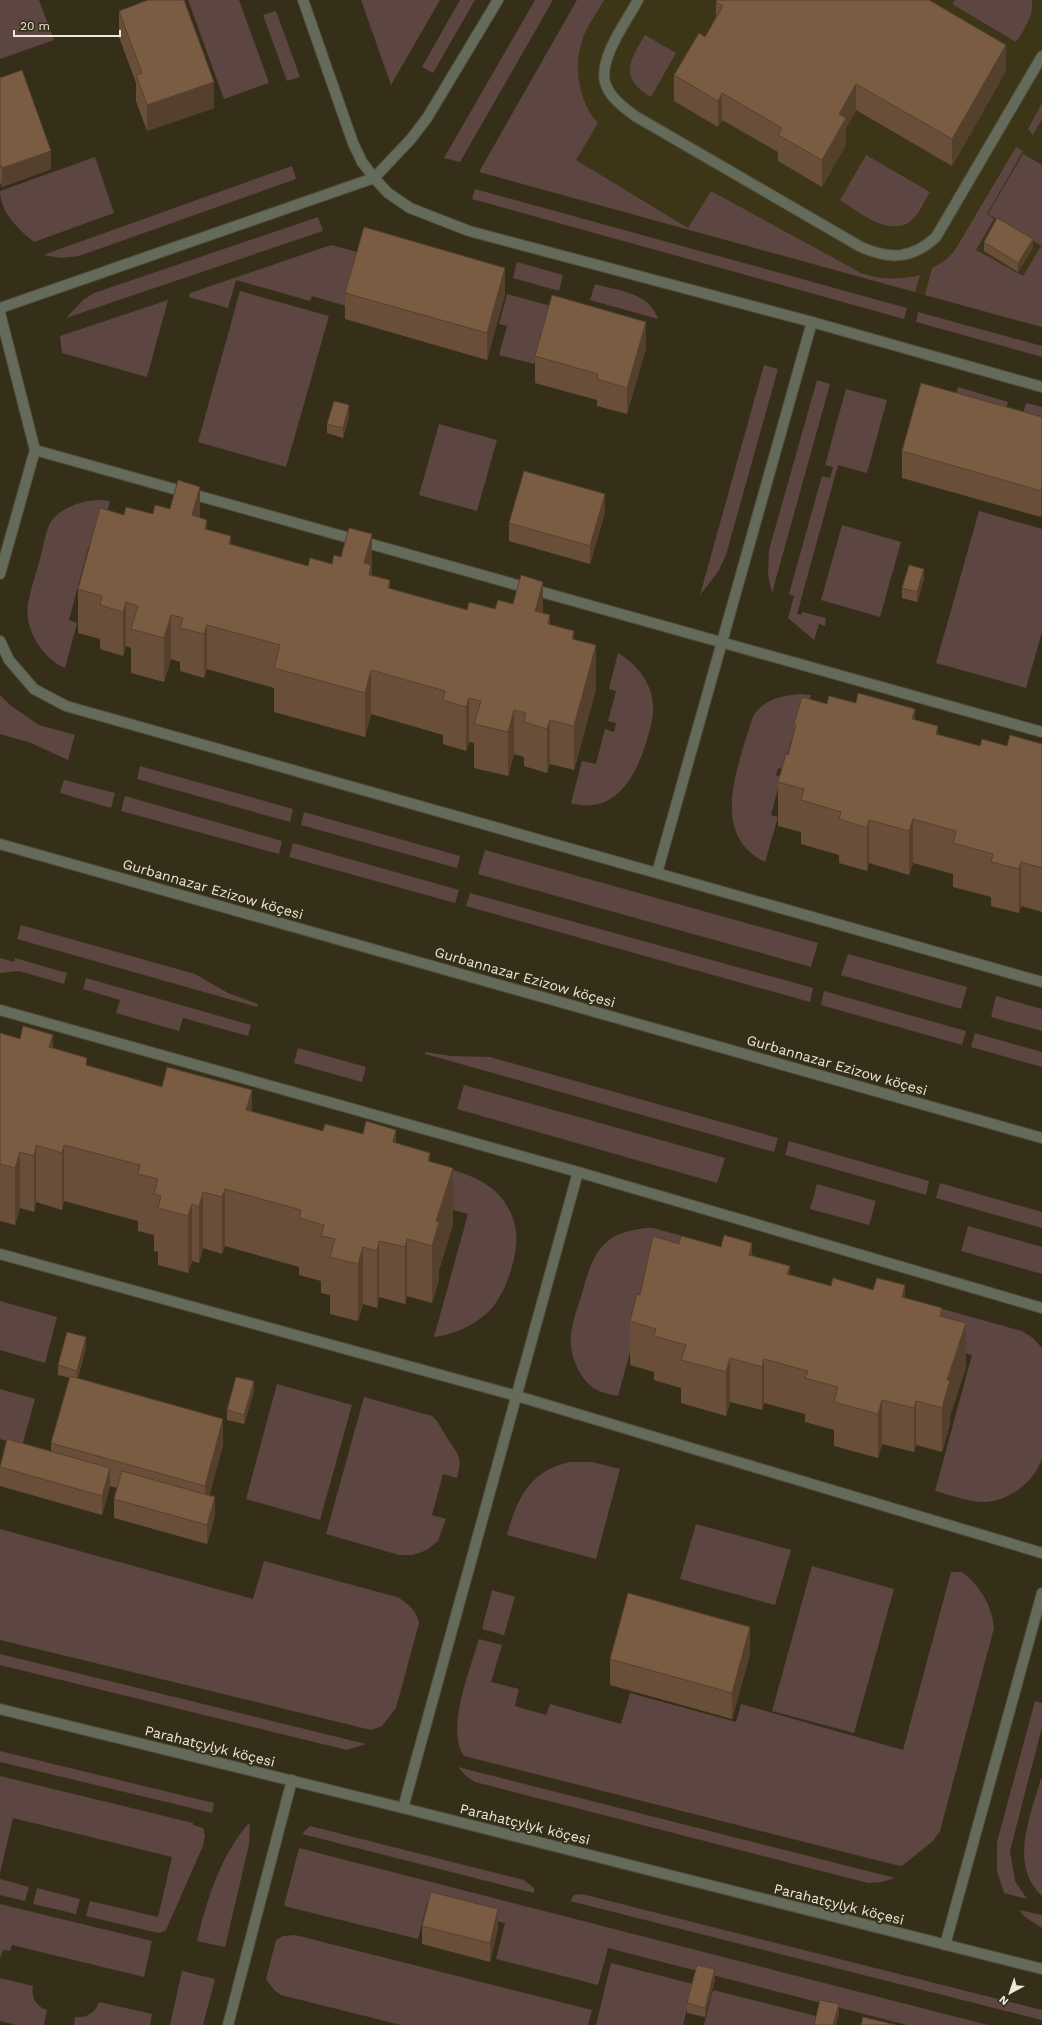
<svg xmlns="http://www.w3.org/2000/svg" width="1042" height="2025" viewBox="0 0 1042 2025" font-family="'Work Sans',sans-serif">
<rect width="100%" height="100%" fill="#352f19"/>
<path fill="#3c3517" d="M577,0H1042V328L479,172Z"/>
<path fill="#5d4541" d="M0,0H39L54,40L0,59Z
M188,0H239L269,83L224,99Z
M361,0H440L391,85Z
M460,0H475L433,73L422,67Z
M535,0H553L460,162L444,158Z
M577,0H604C597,13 586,27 582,41C573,66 579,103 598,123L576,160L688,228L711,191L861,273C881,280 899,280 920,275L915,292L479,172Z
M955,0H1032C1034,16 1024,29 1016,42L952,4Z
M276,11L300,77L287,81L263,15Z
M645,35L676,53L651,97C619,79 629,61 645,35Z
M1042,103V119L1033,135L1028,129Z
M1016,147L1023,151L987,214L994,219L976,250L1023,276L1041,246L1042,247V327L925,295L932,268L946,260L955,250Z
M1023,154L1042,165V246L988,214Z
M866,155L930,192C924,201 920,213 912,220C890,239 858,211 840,200Z
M95,157L114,213L34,242C19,230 0,212 0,191Z
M292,166L296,179L79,256L61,258L43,255Z
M475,189L907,308L904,319L472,199Z
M318,217L323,231L66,318L83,300L94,293Z
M331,245L361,253L346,306L312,296L310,301L236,280L228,308L189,297L190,293Z
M517,262L563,275L559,291L513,278Z
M595,284C619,291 649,292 658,319L590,300Z
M240,291L329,316L286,467L198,442Z
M507,294L551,306L534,364L499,355L507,326L499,324Z
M168,300L147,377L62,353L60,336Z
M918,312L1042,346V357L916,322Z
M764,365L778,369L726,555L718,572L700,595Z
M817,380L830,384L772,593L768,575L769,550Z
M958,387L1008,402L1005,412L955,398Z
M846,389L887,400L867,473L838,465L797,614L801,615L802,612L826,618L825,626L819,624L814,640L788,618L794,596L789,594L822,476L830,478L833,467L825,465Z
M1026,403L1042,407V423L1022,418Z
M439,424L497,440L477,511L419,495Z
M102,500L110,501L98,547L89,545L69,620L77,623L65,668C42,658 24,629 28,603C31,587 37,571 41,555C43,547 47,526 52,520C64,506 84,500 102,500Z
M979,511L1042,529V632L1026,688L936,663Z
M842,525L901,542L880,617L821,600Z
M618,653C637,664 651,682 653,704C654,715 651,726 648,736C638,773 617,816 571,803L582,761L596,764L605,729L614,732L616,723L608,721L616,691L609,689Z
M800,694L811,695L798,743L791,741L783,769L778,768L776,775L781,777L771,815L778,817L765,862C708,834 739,764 752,719C759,701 782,695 800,694Z
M0,695L10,705L39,725L75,735L68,760L31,743L0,734Z
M140,766L293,809L290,822L137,779Z
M64,780L115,793L111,808L60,793Z
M125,796L282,841L279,854L121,811Z
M304,812L460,856L457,868L301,825Z
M293,843L459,890L455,903L289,857Z
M485,850L818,943L811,967L478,874Z
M470,893L813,988L810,1002L466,906Z
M21,925L195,974L228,993L258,1004L257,1007L17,939Z
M848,954L967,987L961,1009L841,975Z
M0,958L14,962L15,958L67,973L64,984L19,971L0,973Z
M86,978L251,1025L248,1036L183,1018L179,1031L116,1013L120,1000L83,989Z
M824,991L966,1031L962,1045L821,1005Z
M996,996L1042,1009V1031L991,1017Z
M975,1033L1042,1052V1067L971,1047Z
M298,1048L366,1067L362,1082L294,1063Z
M425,1052L451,1056L490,1057L778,1138L774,1152L425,1054Z
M464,1085L725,1158L717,1183L457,1109Z
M789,1141L929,1181L926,1195L785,1155Z
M408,1159C436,1166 473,1171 495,1191C506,1201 514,1216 516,1231C519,1255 505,1298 486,1314C472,1326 453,1335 434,1337L468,1214L436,1205Z
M940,1183L1042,1212V1228L936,1198Z
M817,1184L876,1201L869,1225L810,1209Z
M968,1226L1042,1247V1274L961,1251Z
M646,1228H653L726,1248L655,1262L618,1396C611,1394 601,1393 595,1389C579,1379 569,1354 571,1335C572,1322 577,1309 581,1297C587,1276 591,1255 609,1240C620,1232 633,1230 646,1228Z
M0,1301L57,1317L45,1363L0,1350Z
M921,1303L1022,1331L1033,1338L1042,1348V1458C1035,1482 1009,1501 984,1502C968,1502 951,1495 935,1491L972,1355L947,1348Z
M277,1384L352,1405L320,1520L246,1499Z
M0,1389L35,1399L22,1446L0,1439Z
M364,1397L432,1416C439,1422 440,1427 445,1434C455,1453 464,1453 457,1478L443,1474L432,1515L446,1519L438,1541L427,1550L413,1555H399L326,1534Z
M570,1462H592L620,1469L596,1559L507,1535C517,1499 529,1471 570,1462Z
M696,1524L791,1550L775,1605L680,1579Z
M0,1529L253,1599L264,1561L397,1597C408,1603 417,1611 419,1623L396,1708L382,1726L371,1730L0,1640Z
M812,1566L894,1589L854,1733L772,1711Z
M951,1572H962C980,1586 992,1605 994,1628L940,1831L933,1841L903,1865L900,1866L464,1756C445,1730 471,1667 479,1639L502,1645L491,1682L519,1689L515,1706L546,1715L550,1704L621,1724L630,1693L736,1722L741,1704L903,1750Z
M492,1590L515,1597L504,1635L482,1629Z
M0,1654L366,1744L347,1750L0,1665Z
M1035,1701L1042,1703V1727L1010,1851L1015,1881L1027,1899L1004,1893L997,1871V1842Z
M0,1751L214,1803L212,1813L0,1762Z
M458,1767L895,1878L882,1882L868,1883L475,1782L466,1776Z
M0,1776L193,1823V1825L203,1828L205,1836L203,1846L166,1930L160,1933L154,1932L86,1916L90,1901L158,1917L172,1857L13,1818L0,1873Z
M1041,1778L1042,1779V1896C1008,1865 1031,1815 1041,1778Z
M248,1824L250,1825L249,1845L225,1947L197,1941C207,1899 220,1857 248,1824Z
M310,1826L524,1880L534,1888V1893L302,1834Z
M299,1848L988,2025H907L608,1948L598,1985L496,1959L505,1923L427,1903L418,1939L284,1906Z
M0,1879L29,1887L25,1901L0,1895Z
M37,1888L80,1899L76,1914L33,1904Z
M582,1894L1042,2010V2020L570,1901L574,1895Z
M0,1904L152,1941L144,1977L12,1945L10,1951L3,1950L0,1958Z
M1019,1910L1042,1915V1928L1025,1917Z
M295,1935L592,2010L588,2025H401L281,1995L274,1990L266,1979L276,1940L283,1936Z
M611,1963L693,1984L683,2025H596Z
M182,1971L215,1979L203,2025H170Z
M0,1978L33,1986C31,1997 36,2007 47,2010L44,2025H16L0,2021Z
M713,1990L816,2016L814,2025H704Z
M99,2002L152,2014L150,2025H74L75,2017C86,2019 96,2012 99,2002Z"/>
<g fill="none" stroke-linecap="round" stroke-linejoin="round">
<g stroke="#524d38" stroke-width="12">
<path id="service" d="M638,0C627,20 599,58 605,82C609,97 623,107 635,116L861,247C891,260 912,259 936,237L1042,56
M0,308L374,178
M0,313L35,450
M0,574L35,450L1042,732
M0,641L9,660L34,689L66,706L1042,982
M657,873L812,322
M0,1010L578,1172L1042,1308
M0,1254L517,1396L1042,1553
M403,1808L578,1172
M945,1945L1042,1593
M228,2025L292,1780"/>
</g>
<g stroke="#524d38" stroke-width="12">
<path id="minor" d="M303,0L353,143L362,162L374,178L388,193L410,208L469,231L812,322L1042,387
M374,178L411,139L427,118L498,0
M0,844L1042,1138
M0,1709L403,1808L1042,1969"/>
</g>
<use href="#service" stroke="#646b5b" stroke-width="10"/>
<use href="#minor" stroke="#646b5b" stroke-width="10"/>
</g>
<path fill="#694f39" d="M716,2L1006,71L952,166L856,110L846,128V145L822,187L778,161V152L722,120L718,127L674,101V75L705,37L716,17Z
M119,11L214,108L147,131L136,101V83L119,37Z
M0,78L51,169L2,187L0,182Z
M984,242L1033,248L1018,272L984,251Z
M345,293L505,294L487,360L345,319Z
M646,348L627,414L597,406V400L535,383V356Z
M349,415L343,438L327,433V424Z
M1042,417L1041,517L902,478V451Z
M170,509L200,518L207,530L231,544L308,566L372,575L390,589L467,610L495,609L543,613L550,625L574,639L596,689L574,770L550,764L547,773L524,766V757L514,754L508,776L474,768V743L469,742L466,751L443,744V735L371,714L365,737L274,712V688L207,669L204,678L180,671V662L171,659L164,682L131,673V648L126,646L123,656L100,649V639L78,633V589L124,515L153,514Z
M605,512L590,564L509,541V523Z
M924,579L917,602L902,598V588Z
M827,704L915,720L938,735L980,746H1007L1042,744V912L1021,906L1019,913L991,906V897L953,887V874L913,863L909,875L869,863L867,871L839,863V855L801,844V832L778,826V782L788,755L794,735V724Z
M0,1033L53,1048L87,1066L252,1112L323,1131L396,1143L430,1161L453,1224L439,1270V1279L432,1303L407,1296L405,1304L379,1297L377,1308L363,1304L358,1321L330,1314V1295L321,1293V1281L299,1275V1267L225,1246L222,1254L203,1248L199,1263L192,1261L188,1273L158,1265V1252L154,1251V1235L138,1231V1221L64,1201L62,1210L36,1202L34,1212L20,1208L15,1225L0,1221Z
M679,1244L721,1247L752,1255L790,1275L831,1286L905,1298L942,1317L966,1367L950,1416V1424L942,1452L916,1445L914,1452L882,1444L878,1458L834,1446V1430L805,1422V1414L764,1403L762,1410L730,1402L726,1416L681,1403V1388L654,1380V1372L630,1365V1321L640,1295Z
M86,1347L78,1378L223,1445L209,1496L215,1515L207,1544L114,1518V1499L117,1488L110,1486L102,1515L0,1486V1466L51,1451V1443L70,1378L58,1375V1365Z
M254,1391L244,1424L227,1420V1410Z
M750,1654L732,1719L610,1685V1659Z
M422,1926L498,1928L490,1962L422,1944Z
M715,1979L705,2017L687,2013V2003Z"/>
<path fill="#55402e" d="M1006,45V71L952,166V139Z
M214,82V108L147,131V105Z
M856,84V110L846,128V145L822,187V160L839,114Z
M722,93V120L718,127V101Z
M51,151V169L2,187V168Z
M1033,239V248L1018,272V263Z
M505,268V294L487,360V333Z
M646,322V348L627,414V388Z
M349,405V415L343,438V428Z
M1042,486V513L1041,517V491Z
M200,487V531L192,515Z
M605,494V512L590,564V546Z
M207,520V563L205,529Z
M372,534V578L371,580L364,563Z
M231,536V580L229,544Z
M924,569V579L917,602V592Z
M390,580V624L388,588Z
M543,582V626L535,611Z
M126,602V646L123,656V612Z
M171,615V659L164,682V638Z
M550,615V659L548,624Z
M207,625V669L204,678V634Z
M574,631V675L572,639Z
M596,645V689L574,770V726Z
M371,670V714L365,737V693Z
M469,698V742L466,751V707Z
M915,709V753L912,719Z
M514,710V754L508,776V732Z
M550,720V764L547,773V729Z
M938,726V770L936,734Z
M913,819V863L909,875V831Z
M869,820V863L867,871V828Z
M1021,862V906L1019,913V869Z
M53,1035V1092L49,1047Z
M252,1090V1147L246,1110Z
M396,1130V1186L393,1142Z
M36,1145V1202L34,1212V1156Z
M64,1145V1201L62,1210V1153Z
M20,1152V1208L15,1225V1168Z
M430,1153V1210L428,1161Z
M453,1168V1224L439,1270V1279L432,1303V1246L436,1221Z
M225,1189V1246L222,1254V1197Z
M203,1192V1248L199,1263V1207Z
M192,1204V1261L188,1273V1216Z
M407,1239V1296L405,1304V1247Z
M379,1241V1297L377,1308V1251Z
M752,1243V1287L749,1255Z
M363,1247V1304L358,1321V1264Z
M790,1266V1310L787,1274Z
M905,1285V1329L902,1297Z
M966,1323V1367L950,1416V1424L942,1452V1408L947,1380Z
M86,1337V1347L77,1380V1371Z
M730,1358V1402L726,1416V1372Z
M764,1359V1403L762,1410V1367Z
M254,1381V1391L244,1424V1415Z
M882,1400V1444L878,1458V1414Z
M916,1401V1445L914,1452V1408Z
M223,1419V1445L205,1512V1486Z
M110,1468V1486L102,1515V1496Z
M215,1497V1515L207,1544V1525Z
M750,1627V1654L732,1719V1693Z
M498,1909V1928L490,1962V1943Z
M715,1969V1979L705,2017V2008Z
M839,2004V2014L836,2025H833Z"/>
<path fill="#7a5c42" stroke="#55402e" d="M148,0H184L214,82L147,105L136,75L142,73L119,11Z
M717,0H929L1006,45L952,139L856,84L839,114L846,118L822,160L778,135L782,128L722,93L718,101L674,75L699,33L705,37L723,6L716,2Z
M22,70L51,151L2,168L0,164V78Z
M997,218L1033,239L1018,263L984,242Z
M364,227L505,268L487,333L345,293Z
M552,295L646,322L627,388L597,379L598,374L535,356Z
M921,383L1042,417V486L1041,491L902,451Z
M334,401L349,405L343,428L327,424Z
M524,471L605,494L590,546L509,523Z
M178,480L200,487L192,515L207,520L205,529L231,536L229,544L308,566L310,558L332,564L334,555L341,557L349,528L372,534L364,563L371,565L369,575L390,580L388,588L467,610L469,602L495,609L498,600L513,604L521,575L543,582L535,611L550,615L548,624L574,631L572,639L596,645L574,726L550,720L547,729L524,722L526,713L514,710L508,732L474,724L481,701L469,698L466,707L443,700L445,691L371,670L365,693L274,668L280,645L207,625L204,634L180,628L183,618L171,615L164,638L131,629L138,606L126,602L123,612L100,605L102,596L78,589L100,508L124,515L126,507L153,514L155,505L170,509Z
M909,565L924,569L917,592L902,588Z
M858,693L915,709L912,719L938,726L936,734L980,746L982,739L1007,746L1010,735L1042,744V868L1021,862L1019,869L991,862L993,854L953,843L956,831L913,819L909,831L869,820L867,828L839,819L841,812L801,800L804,789L778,782L786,754L788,755L796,725L794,724L802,697L827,704L829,696L856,703Z
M23,1026L53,1035L49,1047L87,1058L86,1065L162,1087L167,1067L252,1090L246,1110L323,1131L325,1124L363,1134L366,1121L396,1130L393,1142L430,1153L428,1161L453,1168L436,1221L439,1222L432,1246L407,1239L405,1247L379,1241L377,1251L363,1247L358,1264L330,1257L335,1239L321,1236L324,1225L299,1218L301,1210L225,1189L222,1197L203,1192L199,1207L192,1204L188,1216L158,1208L161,1196L154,1194L158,1179L138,1174L140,1165L64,1145L62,1153L36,1145L34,1156L20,1152L15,1168L0,1164V1033L20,1039Z
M724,1235L752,1243L749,1255L790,1266L787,1274L831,1286L833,1278L873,1290L877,1278L905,1285L902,1297L942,1308L940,1316L966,1323L947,1380H950L942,1408L916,1401L914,1408L882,1400L878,1414L834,1402L838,1387L805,1378L808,1371L764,1359L762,1367L730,1358L726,1372L681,1360L686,1345L654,1336L656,1329L630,1321L637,1294L640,1295L653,1236L679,1244L681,1236L721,1247Z
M67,1332L86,1337L77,1371L58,1365Z
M70,1376L223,1419L205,1486L51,1443Z
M236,1377L254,1381L244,1415L227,1410Z
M7,1439L110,1468L102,1496L0,1467Z
M122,1471L215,1497L207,1525L114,1499Z
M628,1593L750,1627L732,1693L610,1659Z
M431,1892L498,1909L490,1943L422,1926Z
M697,1965L715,1969L705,2008L687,2003Z
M820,2000L839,2004L833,2025H814Z
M863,2017L896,2025H861Z"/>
<g text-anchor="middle" stroke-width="4" stroke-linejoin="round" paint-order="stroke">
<g font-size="14" fill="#ede9dc" stroke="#352f19">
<text transform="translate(213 889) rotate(16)" y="5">Gurbannazar Ezizow köçesi</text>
<text transform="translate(525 977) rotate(16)" y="5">Gurbannazar Ezizow köçesi</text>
<text transform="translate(837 1065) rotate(16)" y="5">Gurbannazar Ezizow köçesi</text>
<text transform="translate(210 1746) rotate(14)" y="5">Parahatçylyk köçesi</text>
<text transform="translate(525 1824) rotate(14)" y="5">Parahatçylyk köçesi</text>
<text transform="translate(839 1904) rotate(14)" y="5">Parahatçylyk köçesi</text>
</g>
</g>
<g transform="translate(1010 1993) rotate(220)" stroke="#352f19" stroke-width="3" paint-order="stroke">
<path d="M0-3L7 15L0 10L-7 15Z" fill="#ede9dc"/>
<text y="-6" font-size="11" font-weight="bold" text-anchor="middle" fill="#ede9dc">N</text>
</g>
<path d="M14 30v6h106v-6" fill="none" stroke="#ede9dc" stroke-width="2"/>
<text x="20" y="30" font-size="12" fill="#ede9dc" stroke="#352f19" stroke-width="3" paint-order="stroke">20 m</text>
</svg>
